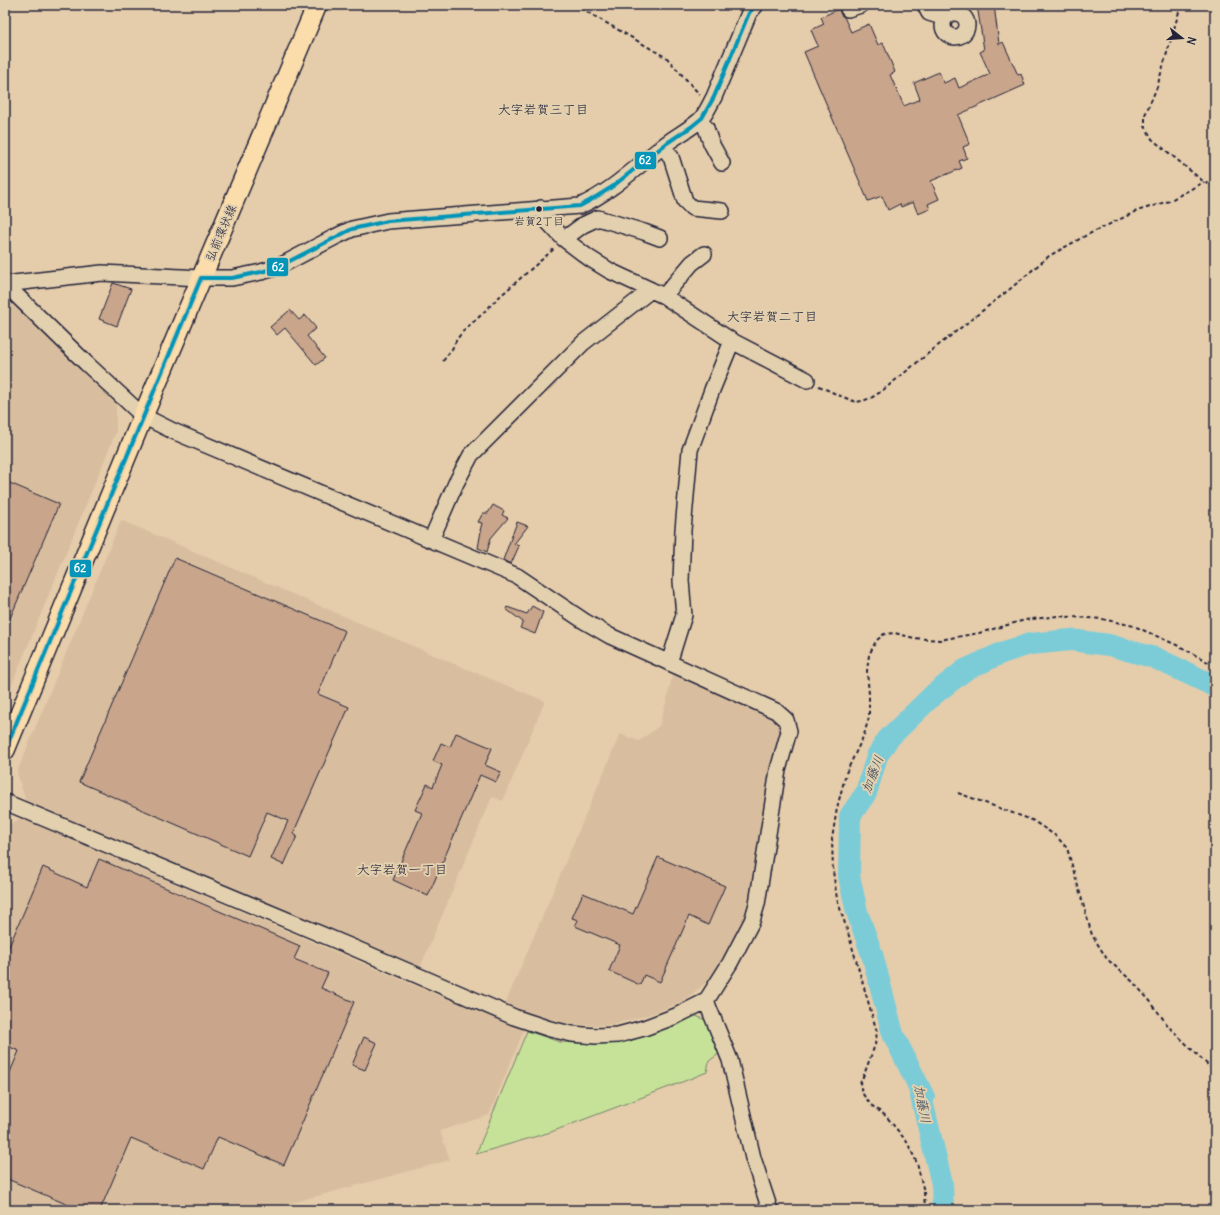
<svg xmlns="http://www.w3.org/2000/svg" width="1220" height="1215" viewBox="0 0 1220 1215" font-family="Delius,'Klee One',sans-serif">
<rect width="100%" height="100%" fill="#e5cdab"/>
<filter id="ink" filterUnits="userSpaceOnUse"><feTurbulence type="fractalNoise" baseFrequency=".025" numOctaves="2"/><feDisplacementMap in="SourceGraphic" scale="8" xChannelSelector="R" yChannelSelector="G"/><feConvolveMatrix kernelMatrix="1 2 1 2 8 2 1 2 1" color-interpolation-filters="sRGB"/></filter>
<g filter="url(#ink)">
<path fill="#d8be9f" d="M5,295L76,365L116,399V432L5,701Z
M121,520L450,662L545,701L503,801L492,797L420,968L26,803L17,772Z
M673,672L770,717L776,721L783,732L769,779L750,902L745,921L733,945L714,975L701,987L682,1002L657,1012L631,1020L608,1025H583L560,1022L532,1015L505,1004L620,734L639,741L659,726L667,699Z
M21,818L414,985L524,1030L489,1115L440,1131L450,1160L266,1210H5V827Z"/>
<path fill="#c6e299" stroke="#74826a" d="M694,1015L705,1020L720,1053L709,1061L707,1072L677,1084L551,1132L476,1154L527,1031L560,1042L596,1044L630,1041Z"/>
<g fill="none" stroke-linecap="round" stroke-linejoin="round">
<path stroke="#7cccd8" stroke-width="22" d="M943,1210L942,1184L919,1088L924,1097L893,1034L872,954L857,912L849,876L850,816L866,793L877,756L888,739L933,695L965,670L1004,652L1030,644L1071,640L1109,645L1155,658L1206,682L1215,687"/>
</g>
<path fill="#c8a58b" stroke="#22223b" d="M977,5H994L999,44L1003,42L1018,75L1021,74L1025,85L958,115L970,144L963,147L967,158L959,161L962,168L931,181L939,199L928,204L930,209L918,214L913,202L901,207L900,204L888,210L882,196L868,201L804,52L818,46L811,30L824,24L821,17L839,9L841,15L844,17L851,32L869,24L878,45L883,43L895,72L890,75L904,106L920,99L914,83L939,72L944,83L955,78L959,88L990,74L980,52L984,50Z
M113,283L131,289L117,326L99,319Z
M290,310L299,320L305,315L316,328L307,336L325,358L316,365L285,328L277,335L270,327Z
M5,481L59,504L5,630Z
M493,505L504,511L502,515L508,518L491,538L487,552L478,548L481,531H480L482,523L478,522L483,513H488Z
M517,522L528,526L514,544L519,546L511,564L503,560Z
M175,558L345,631L318,694L349,707L293,834L297,836L284,865L271,859L288,821L267,812L248,856L79,782Z
M532,606L543,612L535,634L520,628L523,622L506,609L507,607L527,614Z
M456,733L492,748L485,765L501,772L496,782L480,775L428,896L393,880L422,813L415,810L427,784L433,787L442,765L433,761L441,743L450,747Z
M658,857L725,886L708,925L689,916L660,982L644,975L640,985L609,971L620,945L575,926L578,920L572,918L583,893L633,914Z
M99,859L300,946L294,959L328,973L321,988L354,1002L284,1165L218,1137L204,1169L131,1138L100,1210H80L5,1178V1084L19,1051L5,1045V956L43,867L87,887Z
M364,1037L377,1043L365,1070L352,1065Z"/>
<g fill="none" stroke-linecap="round" stroke-linejoin="round">
<g stroke="#22223b" stroke-width="18">
<path id="minor" d="M847,5L848,9L861,5
M925,5L929,13L945,18
M943 25a12 12 0 1 1 24 0a12 12 0 1 1-24 0Z
M700,120L706,128L711,143L722,163
M663,146L671,157L685,201L692,208L722,211
M541,208L549,223L564,239L589,258L610,271L664,296L732,341L807,380
M564,239L583,225L598,218L644,232L660,238
M5,284L86,363L143,416L173,431L517,576L584,621L610,636L776,711L786,720L789,731L778,770L757,904L752,921L730,963L706,1001L676,1016L644,1028L618,1035L596,1036L572,1034L550,1029L514,1017L354,948L5,802
M5,284L102,273L201,278H232L261,272L278,267L335,237L352,229L388,221L580,206C611,192 635,168 662,147C674,137 689,130 700,120C706,114 710,104 714,97L749,13L756,5
M664,296L692,263L704,254
M431,540L456,483L471,455L583,343L651,290
M669,663L684,615L681,581L683,530L690,450L712,390L732,341
M706,1001L730,1060L753,1158L770,1210"/>
</g>
<g stroke="#22223b" stroke-width="22">
<path id="major" d="M5,750L143,416L317,5"/>
</g>
<path stroke="#22223b" stroke-width="2" stroke-dasharray="4 3" stroke-linecap="butt" d="M575,5L667,58L700,95
M1181,5L1157,87L1145,115V126L1152,139L1204,182L1215,187
M443,361L452,349L457,339L465,329L479,317L498,298L555,248
M819,386L838,395L856,402L862,401L871,398L882,391L930,352L1010,289L1049,256L1085,236L1137,211L1169,201L1204,182
M958,793L1032,820L1056,836L1067,848L1092,935L1107,959L1132,981L1150,1001L1169,1027L1215,1072
M925,1210L924,1192L917,1163L907,1142L886,1116L871,1105L862,1093L860,1084L865,1072L875,1045L877,1032L849,936L837,899L833,871L832,839L837,808L846,773L864,735L869,717V694L867,671L869,655L876,641L884,634L895,633L914,638L940,640L979,633L1025,620L1058,616L1102,619L1134,626L1181,647L1215,666"/>
<use href="#minor" stroke="#e3d0ae" stroke-width="15"/>
<use href="#major" stroke="#fbddab" stroke-width="19"/>
<g stroke="#e3d0ae" stroke-width="7">
<path id="bus-1" d="M5,750L201,278H232L261,272L278,267L352,229L388,221L580,206L591,200L612,187L667,143L691,127L702,118L714,97L749,13L756,5"/>
</g>
<use href="#bus-1" stroke="#0595b8" stroke-width="4"/>
</g>
</g>
<circle fill="#22223b" stroke="#e3d0ae" stroke-width="1.5" cx="539" cy="209" r="3.5"/>
<g text-anchor="middle" stroke-width="4" stroke-linejoin="round" paint-order="stroke">
<g font-size="11" fill="#22223b" stroke="#e3d0ae">
<text x="539" y="225">岩賀2丁目</text>
</g>
<g font-size="12" fill="#22223b" stroke="#e3d0ae">
<text transform="translate(221 233) rotate(-67)" y="4">弘前環状線</text>
</g>
<g font-size="13" fill="#22223b" stroke="#e3d0ae">
<text x="543" y="114">大字岩賀三丁目</text>
<text x="772" y="321">大字岩賀二丁目</text>
<text x="402" y="874">大字岩賀一丁目</text>
</g>
<g font-size="13" font-style="italic" fill="#34445a" stroke="#e3d0ae">
<text transform="translate(872 774) rotate(-69)" y="5">加藤川</text>
<text transform="translate(923 1104) rotate(79)" y="5">加藤川</text>
</g>
</g>
<g stroke="#e3d0ae" stroke-width="1.5">
<rect x="634" y="151" width="23" height="19" rx="4" fill="#0595b8"/>
<rect x="266" y="257" width="23" height="20" rx="4" fill="#0595b8"/>
<rect x="69" y="559" width="23" height="19" rx="4" fill="#0595b8"/>
</g>
<g font-size="11" text-anchor="middle" font-weight="bold" fill="#fff">
<text x="645" y="164">62</text>
<text x="278" y="271">62</text>
<text x="80" y="572">62</text>
</g>
<rect width="1220" height="1215" fill="none" stroke="#e3d0ae" stroke-width="20"/>
<rect x="10" y="10" width="1200" height="1195" fill="none" stroke="#22223b" stroke-width="1.5" filter="url(#ink)"/>
<g transform="translate(1182 38) rotate(107)" stroke="#e3d0ae" stroke-width="3" paint-order="stroke">
<path d="M0-3L7 15L0 10L-7 15Z" fill="#22223b"/>
<text y="-6" font-size="11" font-weight="bold" text-anchor="middle" fill="#22223b">N</text>
</g>
</svg>
